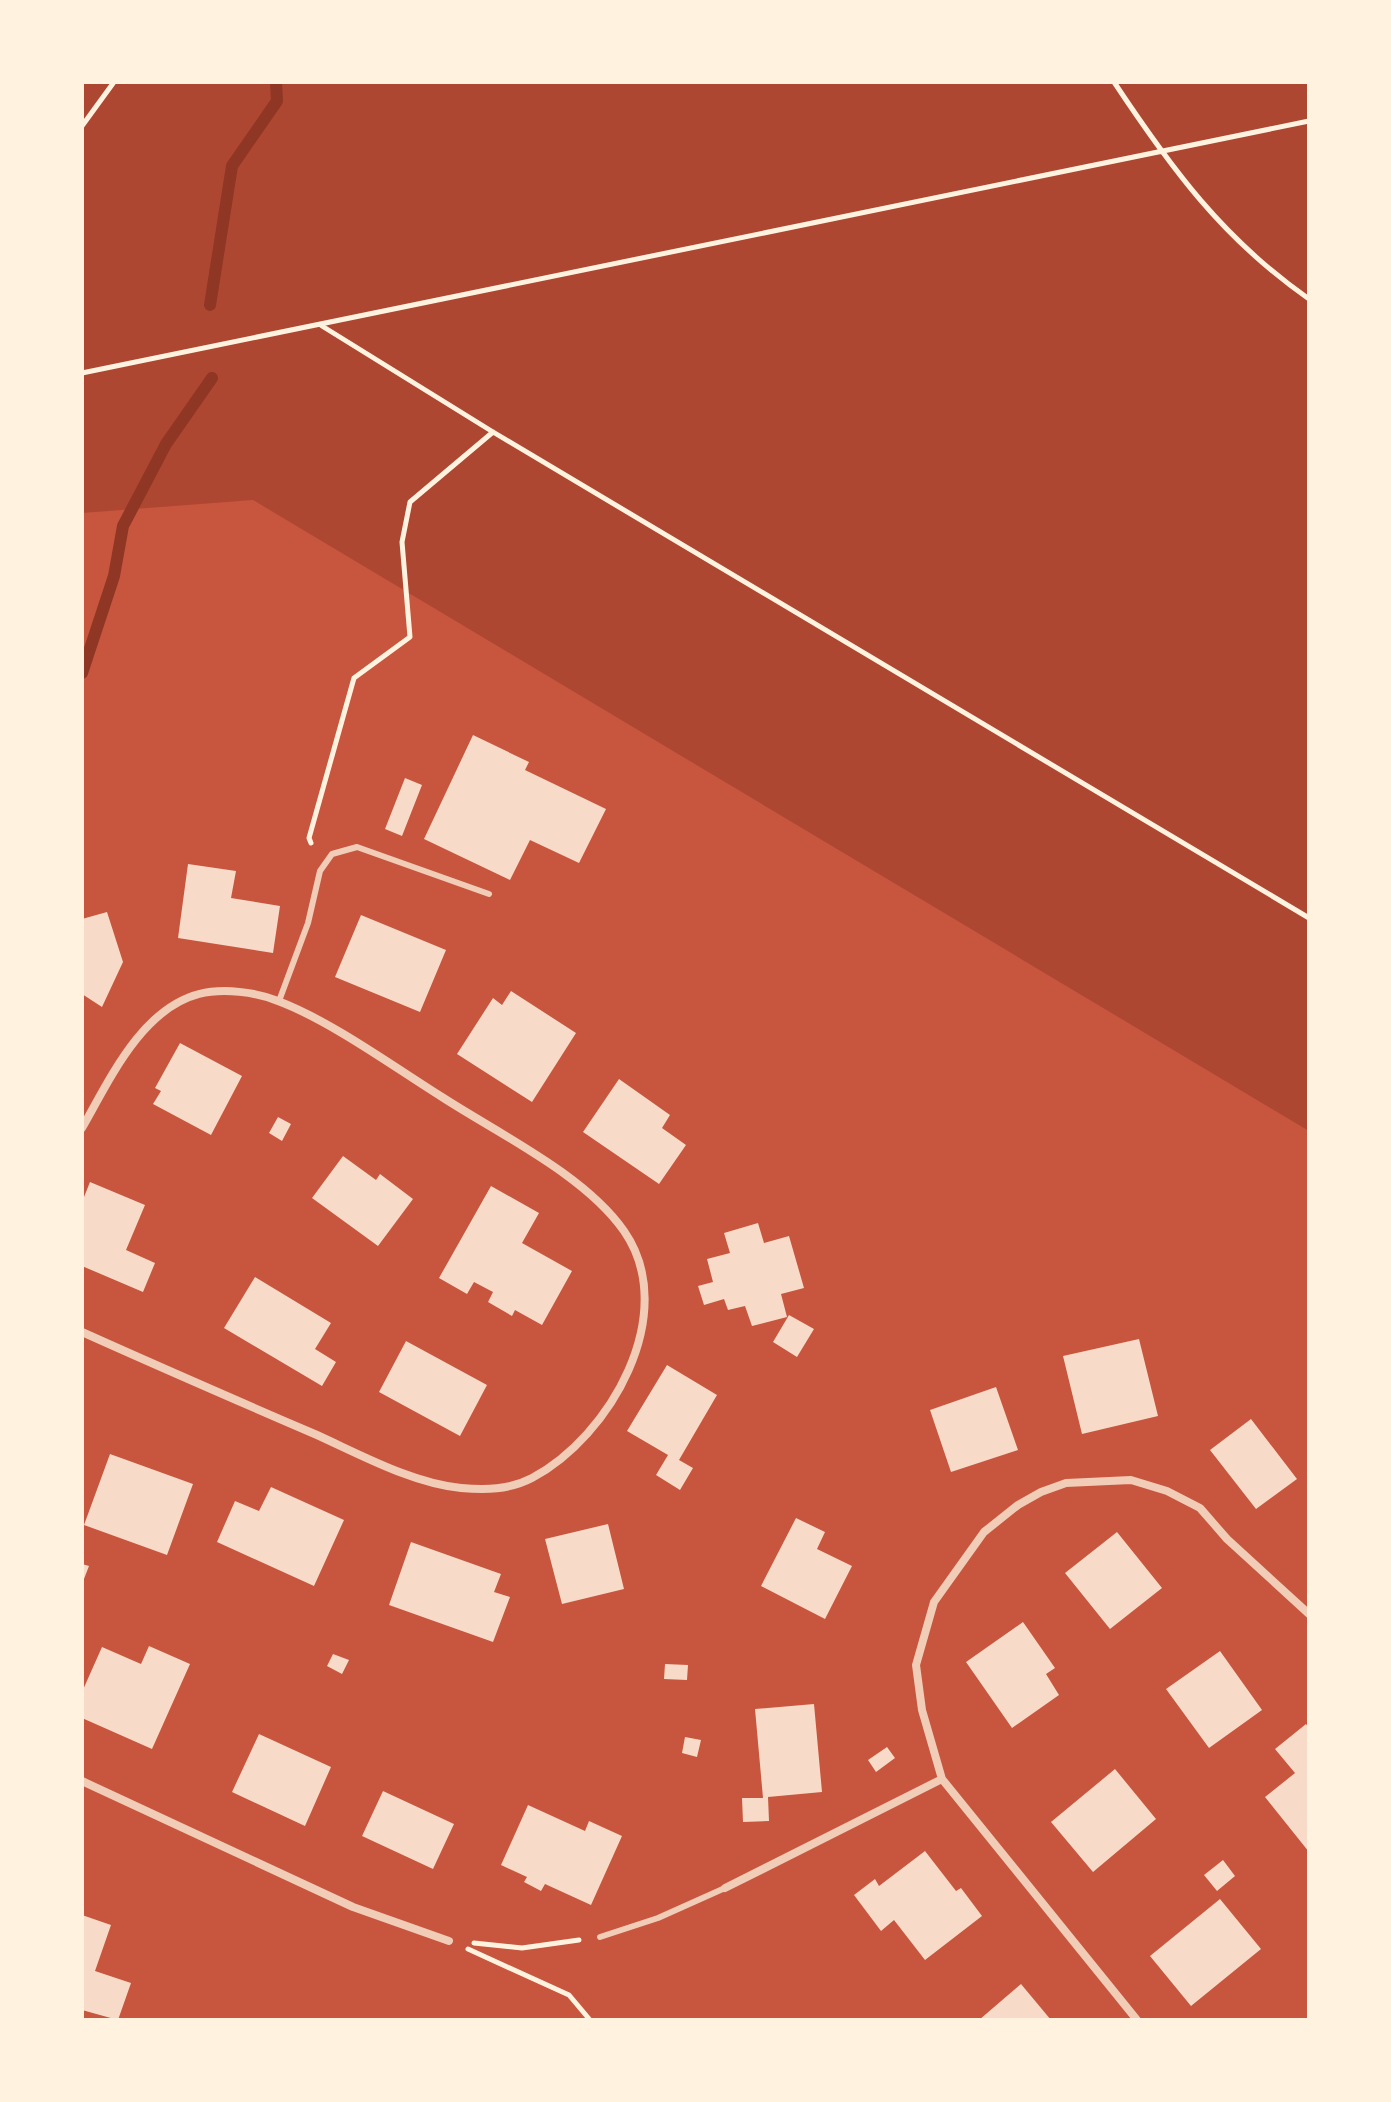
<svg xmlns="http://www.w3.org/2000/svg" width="1391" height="2102" viewBox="0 0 1391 2102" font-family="'Open Sans',sans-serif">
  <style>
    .green { fill: #ae4732 }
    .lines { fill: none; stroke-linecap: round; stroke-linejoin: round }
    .stream { stroke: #8f3625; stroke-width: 12 }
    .building { fill: #f7dbc8 }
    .path { stroke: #fff3e0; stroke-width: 5 }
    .service { stroke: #f1ccb7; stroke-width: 6 }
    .minor { stroke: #f1ccb7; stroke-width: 8 }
  </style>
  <rect width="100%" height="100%" fill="#c8553d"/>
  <path class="green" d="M82,82h1227v1049l-1056,-631 -171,13z"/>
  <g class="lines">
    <path class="stream" d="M210,305l22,-139 45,-65 -1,-19
      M82,673l32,-97 9,-50 43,-82 46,-66"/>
  </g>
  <path class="building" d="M473,735l56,27 -4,8 81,39 -27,54 -49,-23 -20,40 -86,-41z
    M405,778l17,7 -20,51 -17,-7z
    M188,864l48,7 -5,27 49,8 -7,47 -95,-15z
    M107,912l16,50 -21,45 -20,-13v-75z
    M361,915l85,35 -26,62 -85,-35z
    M511,991l65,42 -44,69 -75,-48 36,-56 9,7z
    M180,1043l62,33 -31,59 -58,-31 8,-13 -6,-3z
    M619,1079l51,36 -8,13 24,17 -27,39 -76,-52z
    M278,1117l13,7 -9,17 -13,-8z
    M343,1156l33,24 4,-6 33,25 -35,47 -66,-48z
    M90,1182l55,23 -19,45 29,13 -12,29 -61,-26v-64z
    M491,1186l48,27 -17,30 50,28 -30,54 -27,-15 -3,6 -24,-14 5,-10 -19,-10 -7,12 -28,-16z
    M758,1223l6,20 25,-7 15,52 -23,6 6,23 -35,9 -7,-20 -17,4 -4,-11 -20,6 -6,-19 15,-4 -6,-23 23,-6 -6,-20z
    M255,1277l76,46 -16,26 21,13 -14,24 -98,-58z
    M789,1315l25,14 -17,28 -24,-15z
    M1139,1339l19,77 -76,18 -19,-78z
    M406,1341l81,44 -27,51 -81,-44z
    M667,1365l50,30 -38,65 14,8 -13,22 -24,-15 12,-20 -41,-24z
    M996,1387l22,63 -67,22 -21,-62z
    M1251,1419l46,60 -41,30 -46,-59z
    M110,1454l83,30 -26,71 -83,-30z
    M271,1487l73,33 -30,66 -97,-44 18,-41 24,10z
    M796,1518l29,14 -8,17 35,17 -27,53 -64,-33z
    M608,1524l16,65 -62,15 -17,-65z
    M1117,1532l45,56 -52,41 -45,-56z
    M411,1542l90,32 -7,18 16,5 -17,45 -104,-37z
    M82,1564l7,2 -7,18z
    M1023,1622l32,46 -9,6 13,21 -47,33 -46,-66z
    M149,1646l41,18 -38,85 -70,-31v-26l20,-45 39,17z
    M1220,1651l42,59 -53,38 -43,-59z
    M333,1654l16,6 -7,14 -15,-8z
    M665,1664l23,1 -1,15 -23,-1z
    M814,1704l8,88 -54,5 1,24 -26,1 -1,-24h21l-8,-89z
    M1306,1724l3,4v124l-44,-55 30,-24 -20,-24z
    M259,1734l72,33 -26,59 -73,-34z
    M685,1737l16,3 -4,17 -15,-4z
    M887,1747l8,11 -19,14 -8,-12z
    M1115,1769l41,50 -63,53 -42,-50z
    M383,1791l71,33 -21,45 -71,-33z
    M528,1805l57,26 4,-10 33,15 -31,69 -46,-21 -4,7 -17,-9 3,-5 -26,-12z
    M925,1851l31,40 5,-3 21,28 -57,44 -31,-40 -13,11 -27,-36 21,-16 4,7z
    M1223,1860l12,16 -18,15 -13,-16z
    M1220,1899l41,50 -70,57 -41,-50z
    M82,1915l29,10 -16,46 36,12 -13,37 -36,-10z
    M1021,1984l30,36h-72z"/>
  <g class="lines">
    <path class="path" d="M1114,82c57,86 109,157 195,217
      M82,126l32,-44
      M322,326l171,106 816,486
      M82,373l1227,-252
      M311,843l-2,-5 45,-160 56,-41 -8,-95 8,-40 83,-70
      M474,1943l48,5 57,-8
      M468,1949l101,46 21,25"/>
    <path class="service" d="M279,1001l29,-78 12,-52 12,-17 25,-7 132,47
      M600,1937l58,-19 67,-30"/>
    <path class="minor" d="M82,1128c27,-47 59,-119 117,-134 24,-6 57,-2 79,7 53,20 116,66 164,96 57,37 143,78 182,134 57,82 -14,206 -92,247 -23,12 -47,12 -71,10 -49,-5 -100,-33 -144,-53 -79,-34 -157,-68 -235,-103
      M82,1781l271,126 96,34
      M725,1888l217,-109
      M1137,2020l-195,-241 -20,-69 -6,-45 18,-63 50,-70 34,-27 23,-13 25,-9 65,-3 36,11 33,17 27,31 82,75"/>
  </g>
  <rect width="1391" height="2102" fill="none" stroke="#fff3e0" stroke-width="168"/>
</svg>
